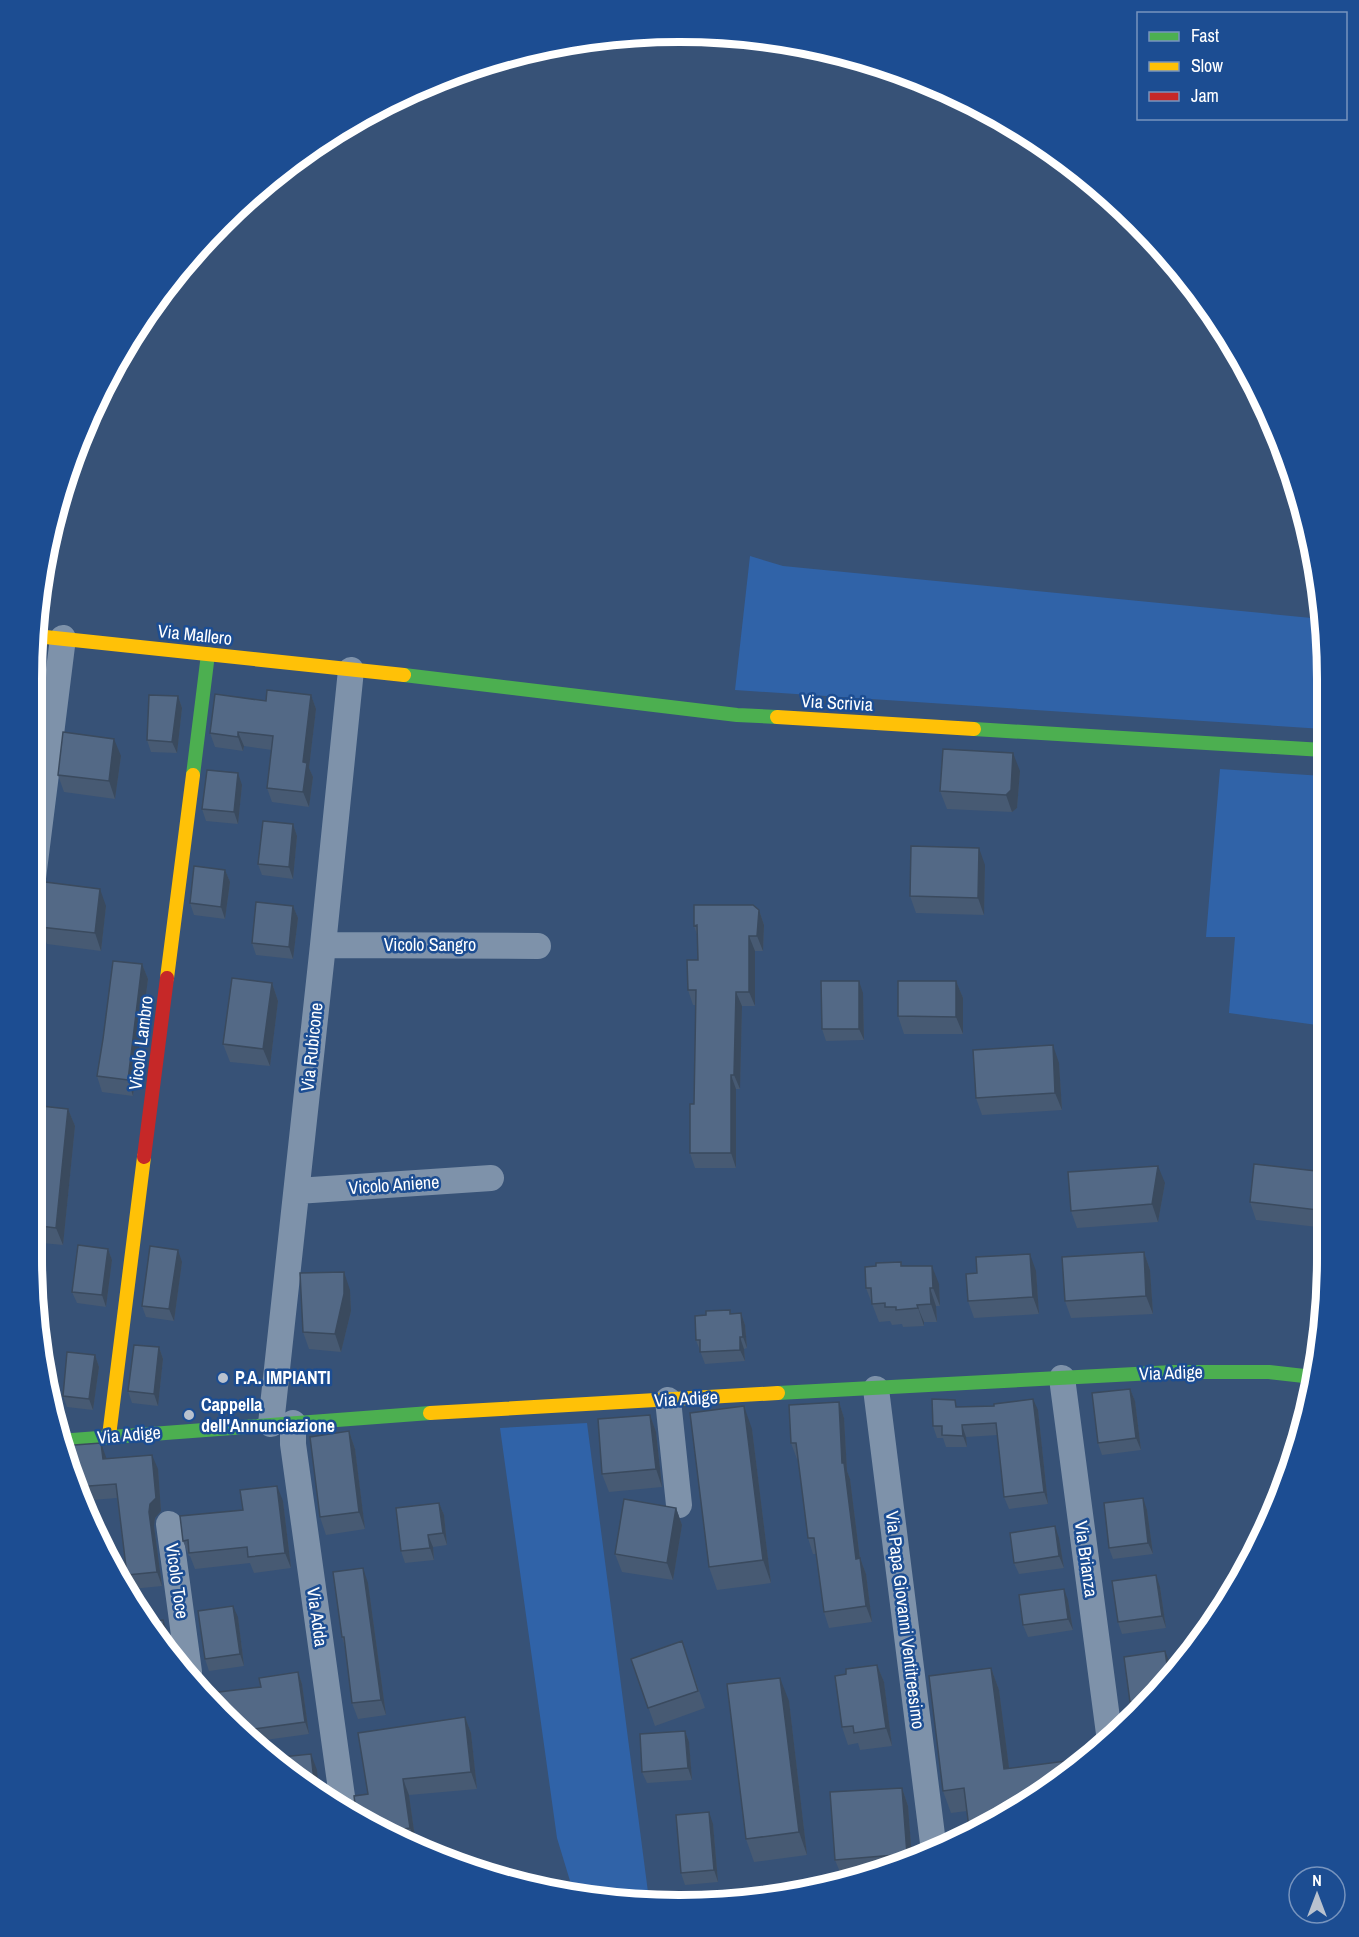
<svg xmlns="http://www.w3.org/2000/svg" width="1359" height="1937" viewBox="0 0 1359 1937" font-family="'Archivo Narrow',sans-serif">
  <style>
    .green { fill: #3063a8 }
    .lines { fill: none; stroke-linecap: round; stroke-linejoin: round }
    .street { stroke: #7e92aa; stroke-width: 26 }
    .fast { stroke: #4caf50; stroke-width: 14 }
    .slow { stroke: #ffc107; stroke-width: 14 }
    .jam { stroke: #c62828; stroke-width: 14 }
    .wall { fill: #475a73 }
    .shaded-wall { fill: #3a4a5e }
    .building { fill: #536986; stroke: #3a4a5e; stroke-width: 1.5 }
    .poi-dot { fill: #b9c2cf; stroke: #1c4d92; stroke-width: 2 }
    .labels { text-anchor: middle; stroke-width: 5; stroke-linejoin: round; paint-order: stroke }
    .street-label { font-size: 18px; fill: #fff; stroke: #1c4d92 }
    .poi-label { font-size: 18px; font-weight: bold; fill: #fff; stroke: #1c4d92; text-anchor: start }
    .rim { fill: none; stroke: #fff; stroke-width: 8 }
  </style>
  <rect width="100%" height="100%" fill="#375277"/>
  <path class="green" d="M750,556l33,10 539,53 1,110 -588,-39z
    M1220,769l103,7 1,250 -95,-13 6,-76h-29z
    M587,1423l62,477h-54l-21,-6 -17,-56 -57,-410z"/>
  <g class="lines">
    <path class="street" d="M32,886l31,-248
      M323,945l215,1
      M297,1191l194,-13
      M1062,1378l48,363
      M876,1389l58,462
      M668,1400l11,105
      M293,1423v21l51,367
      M271,1424l52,-479 28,-275
      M169,1524l20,148"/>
    <path class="fast" d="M404,675l333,40 40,2
      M974,729l349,21
      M193,775l15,-121
      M778,1393l395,-21h96l44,5
      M59,1441l371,-28"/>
    <path class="slow" d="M36,636l368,39
      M777,717l197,12
      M167,978l26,-203
      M430,1413l348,-20
      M109,1436l35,-279"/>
    <path class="jam" d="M144,1157l23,-179"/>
  </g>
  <path class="wall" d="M311,695l5,14 -7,59 4,9 -4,30 -37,-5 -5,-14 5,-38 -28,-4 -1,5 -28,-4 -5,-14 56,-32z
    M178,696l4,12 -5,45 -26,-1 -4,-12z
    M121,756l-6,43 -51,-7 -6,-17z
    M1020,771l-3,37 -5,4 -65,-3 -7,-18z
    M242,785l-4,39 -32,-3 -4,-12z
    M293,824l4,12 -4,43 -31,-4 -4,-11z
    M985,865l-1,50 -68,-2 -6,-17z
    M225,870l5,12 -5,37 -31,-4 -4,-12z
    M106,906l-5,45 -54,-7 -7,-17z
    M293,906l5,12 -5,41 -37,-4 -4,-12z
    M759,910l5,15 -1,26h-8v55h-13l-2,83h-4v79h-41l-5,-15 4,-49 2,-99h-3l-5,-15 10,-30v-23l-4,-11z
    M142,964l6,15 -15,117 -31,-4 -5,-16z
    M956,981l7,17v36h-59l-6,-18z
    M272,983l6,18 -8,65 -40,-4 -7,-18z
    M863,993l1,47 -38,1 -4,-12z
    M1059,1063l3,47 -80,5 -6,-17z
    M32,1105l36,4 7,17 -12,119 -31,-3z
    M1325,1172l1,56 -70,-8 -6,-18z
    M1165,1183l-7,39 -81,6 -6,-17z
    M108,1249l4,11 -6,47 -29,-4 -5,-11z
    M1144,1252l6,18 3,44 -82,4 -6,-17z
    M182,1262l-8,59 -28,-4 -4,-11z
    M901,1262l1,4 37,18 1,22h-4l1,16h-13v4l-21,1 -1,-3 -10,1 -2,-4 -11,1 -13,-34 10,-22z
    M1036,1271l3,43 -65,4 -6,-17 9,-28z
    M350,1290l1,21 -10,41 -32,-3 -6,-17z
    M730,1310l1,4 10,-1 4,12 2,23 -3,1 1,12 -40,3 -9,-24 10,-25z
    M159,1347l4,12 -5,47 -26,-3 -4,-12z
    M95,1355l4,12 -6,43 -26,-3 -4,-11z
    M1130,1389l5,12 6,49 -39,5 -4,-12z
    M839,1402l5,16 3,53 3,8 10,79 6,16 6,48 -43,6 -5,-16 -8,-58h-3l-5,-16 -10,-79h-1l-6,-16z
    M958,1407l80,3 10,94 -39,5 -5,-12 -6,-62 -32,2 1,10h-21l-3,-9h-6l-4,-12z
    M650,1415l6,17 6,55 -53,5 -7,-18z
    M752,1429l19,154 -54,7 -8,-23z
    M349,1431l6,18 10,80 -39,6 -6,-18z
    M61,1446l45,11v1l52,11 3,42 -6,7 -1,8 8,60 -30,3 -5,-14 -10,-77 -38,3z
    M283,1501l8,67 -37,5 -4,-10 -55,6 -5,-13h-1l-6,-15 60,-31z
    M439,1503l5,12 3,30 -14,2 1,13 -29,3 -4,-12z
    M676,1508l6,17 -9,55 -51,-8 -7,-18z
    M1147,1510l6,44 -40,5 -4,-11z
    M1059,1538l5,30 -45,6 -5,-11z
    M368,1583l18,132 -28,4 -6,-16 -7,-56 -3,-10z
    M1160,1587l6,41 -44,6 -4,-12z
    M1068,1600l5,30 -45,7 -5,-12z
    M238,1617l6,49 -35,5 -4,-12z
    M682,1641l23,67 -50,18 -24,-67z
    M1170,1663l1,13 -36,38 -5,-12z
    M877,1665l7,17 8,64 -32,4 -2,-7 -10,2 -6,-18 4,-53z
    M991,1668l8,22 10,79 57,-8 2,6 7,-1 -105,70 -3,-25 -16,2 -8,-22z
    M298,1672l4,12 7,50 -59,8 -38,-44 49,-11z
    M789,1701l18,154 -53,7 -8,-23z
    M465,1717l6,16 6,56 -68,6 7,50h-6l-53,-26 11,-25z
    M685,1731l4,11 3,38 -45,3 -5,-11z
    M902,1788l6,18 4,53 -42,16 -28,2 -7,-17z
    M713,1824l5,58 -33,3 -4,-12z"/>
  <path class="shaded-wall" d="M311,695l5,14 -7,59 4,9 -4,30 -6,-15v-30z
    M178,696l4,12 -5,45 -5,-11z
    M238,732l6,14 -1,5 -5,-14z
    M114,739l7,17 -6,43 -6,-18z
    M1013,753l7,18 -3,37 -5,4 -6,-17z
    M238,773l4,12 -4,39 -4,-12z
    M293,824l4,12 -4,43 -4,-12z
    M979,848l6,17 -1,50 -6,-17z
    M225,870l5,12 -5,37 -4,-12z
    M100,889l6,17 -5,45 -6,-18z
    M293,906l5,12 -5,41 -4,-12z
    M759,910l5,15 -1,26 -6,-15z
    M749,936l6,15v55l-6,-14z
    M142,964l6,15 -15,117 -5,-16z
    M859,981l4,12 1,47 -5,-11z
    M956,981l7,17v36l-7,-17z
    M272,983l6,18 -8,65 -7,-17z
    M736,992l6,14 -2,83 -6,-14z
    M1053,1045l6,18 3,47 -7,-17z
    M731,1075l5,14v79l-5,-15z
    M68,1109l7,17 -12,119 -7,-17z
    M1158,1166l7,17 -7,39 -6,-18z
    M108,1249l4,11 -6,47 -4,-12z
    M178,1250l4,12 -8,59 -5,-12z
    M1144,1252l6,18 3,44 -7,-18z
    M1030,1254l6,17 3,43 -6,-17z
    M932,1266l7,18 1,22 -7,-18z
    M344,1272l6,18 1,21 -10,41 -6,-18z
    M930,1288l6,18 1,16 -6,-18z
    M917,1305l7,17v4z
    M741,1313l4,12 2,23 -4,-11z
    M740,1337l4,12 1,12 -5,-11z
    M159,1347l4,12 -5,47 -4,-12z
    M95,1355l4,12 -6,43 -4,-11z
    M1130,1389l5,12 6,49 -5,-12z
    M1033,1399l5,11 10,94 -4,-12z
    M839,1402l5,16 3,53 3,8 12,96 -6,-16 -14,-96z
    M744,1406l8,23 19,154 -8,-23z
    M650,1415l6,17 6,55 -6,-18z
    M962,1425l4,12 1,10 -4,-11z
    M349,1431l6,18 10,80 -6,-17z
    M101,1443l5,14 2,16 -5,-14z
    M152,1455l6,14 3,42 -6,7 -1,8 8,60 -5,-14 -8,-60z
    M277,1486l6,15 8,67 -6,-15z
    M1143,1498l4,12 6,44 -5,-11z
    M439,1503l5,12 3,30 -4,-12z
    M676,1508l6,17 -9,55 -6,-17z
    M1055,1526l4,12 5,30 -5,-12z
    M428,1535l5,12 1,13 -4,-12z
    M860,1558l6,16 6,48 -6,-16z
    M363,1568l5,15 18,132 -5,-15z
    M1156,1575l4,12 6,41 -4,-12z
    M1064,1589l4,11 5,30 -5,-11z
    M233,1606l5,11 6,49 -4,-12z
    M163,1620l6,15 3,18 -4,-4z
    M1165,1651l5,12 1,13 -2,2z
    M877,1665l7,17 8,64 -6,-18z
    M991,1668l8,22 13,101 -8,-22z
    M298,1672l4,12 7,50 -4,-12z
    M780,1678l9,23 18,154 -8,-23z
    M465,1717l6,16 6,56 -6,-17z
    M685,1731l4,11 3,38 -4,-12z
    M311,1754l6,16 2,23 -4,-4z
    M403,1779l6,16 7,50 -6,-17z
    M902,1788l6,18 4,53 -3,1 -2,-6z
    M709,1812l4,12 5,58 -4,-12z"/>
  <path class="building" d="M267,690l44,5 -8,67 4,1 -4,29 -36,-4 6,-52 -35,-4v5l-28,-4 5,-39 51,7z
    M149,695l29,1 -6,46 -25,-2z
    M63,732l51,7 -5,42 -51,-6z
    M943,749l70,4 -2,37 -5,5 -66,-4z
    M207,770l31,3 -4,39 -32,-3z
    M263,821l30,3 -4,43 -31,-3z
    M911,846l68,2 -1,50 -68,-2z
    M194,866l31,4 -4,37 -31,-4z
    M45,882l55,7 -5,44 -55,-6z
    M256,902l37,4 -4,41 -37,-4z
    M694,905h59l6,5 -2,26h-8v56h-13l-2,83h-3v78h-41v-49h4l2,-114h-8l-1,-30h11l-1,-35 -3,1z
    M113,961l29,3 -14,116 -31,-4 6,-37z
    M232,978l40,5 -9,66 -40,-5z
    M821,981h38v48h-37z
    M898,981h58v36l-58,-1z
    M1053,1045l2,48 -79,5 -3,-48z
    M32,1105l36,4 -12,119 -24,-3z
    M1254,1164l71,8 1,39 -76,-9z
    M1158,1166l-6,38 -81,7 -3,-39z
    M78,1245l30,4 -6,46 -30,-3z
    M150,1246l28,4 -9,59 -27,-3z
    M1144,1252l2,44 -81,5 -3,-44z
    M1030,1254l3,43 -65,4 -2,-27 11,-1 -1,-16z
    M901,1262v4h31l1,22h-3l1,16 -14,1 1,3 -22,2v-3h-11v-4l-13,1 -1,-16h-5l-1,-21 11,-1v-3z
    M344,1272v22l-9,40 -32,-2 -3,-59z
    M730,1310v4l11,-1 2,24h-3v13l-40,2v-12h-4l-1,-24 11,-1v-4z
    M134,1345l25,2 -5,47 -26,-3z
    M67,1352l28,3 -6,44 -26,-3z
    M1130,1389l6,49 -38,5 -6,-50z
    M932,1399l23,1 1,7 38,-1v-2l39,-5 11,93 -40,5 -8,-74 -34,2 1,11 -21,-1v-9h-9z
    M839,1402l3,61h2l12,96 4,-1 6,48 -42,6 -10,-74h-6l-12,-95h-5l-2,-38z
    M744,1406l19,154 -54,7 -19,-154z
    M650,1415l6,54 -54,5 -4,-55z
    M349,1431l10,81 -39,5 -10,-80z
    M101,1443l2,16 49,-4 4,43 -6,6 -1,8 8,60 -30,3 -11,-91 -41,3 -14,-41z
    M277,1486l8,67 -37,4 -1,-10 -58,6 -1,-13 -5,1 -3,-25 63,-6 -3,-20z
    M1143,1498l5,45 -39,5 -5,-45z
    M624,1499l52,9 -9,55 -52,-9z
    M439,1503l4,30 -15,2 2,13 -29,3 -5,-43z
    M1055,1526l4,30 -45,7 -4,-30z
    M363,1568l18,132 -29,3 -8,-66h-2l-9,-65z
    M1156,1575l6,41 -44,6 -6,-41z
    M1064,1589l4,30 -45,6 -4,-30z
    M233,1606l7,48 -35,5 -7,-48z
    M163,1620l5,29 -23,-27z
    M682,1641l16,50 -50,17 -17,-49z
    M1165,1651l4,27 -20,22 -19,2 -6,-45z
    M877,1665l9,63 -32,5 -1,-7 -11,1 -7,-51 11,-2v-5z
    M991,1668l13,101 62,-8 1,6 8,-1 -59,39 -14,2 1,7 -33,22 -6,-48 -21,3 -14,-115z
    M298,1672l7,50 -65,9 -28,-33 -1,-5 50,-6 -2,-9z
    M780,1678l19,154 -53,7 -19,-155z
    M465,1717l6,55 -68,7 7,49 -28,4 -25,-13 -3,-23 14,-2 -10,-61z
    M685,1731l3,37 -46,4 -2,-38z
    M311,1754l4,35 -44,-31z
    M902,1788l5,66 -72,6 -5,-68z
    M709,1812l5,58 -33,3 -5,-58z"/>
  <g class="poi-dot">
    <circle cx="223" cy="1378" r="6"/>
    <circle cx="189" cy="1415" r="6"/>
  </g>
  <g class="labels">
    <g class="street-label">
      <text transform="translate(195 635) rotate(6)" y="6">Via Mallero</text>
      <text transform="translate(837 703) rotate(3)" y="6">Via Scrivia</text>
      <text x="430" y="951">Vicolo Sangro</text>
      <text transform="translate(141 1043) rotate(-83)" y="6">Vicolo Lambro</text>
      <text transform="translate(312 1047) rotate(-84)" y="6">Via Rubicone</text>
      <text transform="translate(394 1185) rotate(-4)" y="6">Vicolo Aniene</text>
      <text transform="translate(1171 1373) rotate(-2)" y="6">Via Adige</text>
      <text transform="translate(686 1399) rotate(-3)" y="6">Via Adige</text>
      <text transform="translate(129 1435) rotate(-5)" y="6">Via Adige</text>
      <text transform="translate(1086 1559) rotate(82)" y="6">Via Brianza</text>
      <text transform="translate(177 1581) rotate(82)" y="6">Vicolo Toce</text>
      <text transform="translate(317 1617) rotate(82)" y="6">Via Adda</text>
      <text transform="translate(905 1620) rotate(83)" y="6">Via Papa Giovanni Ventitreesimo</text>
    </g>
    <g class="poi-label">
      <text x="235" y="1384">P.A. IMPIANTI</text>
      <text x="201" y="1411">Cappella<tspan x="201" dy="21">dell'Annunciazione</tspan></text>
    </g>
  </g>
  <path d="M0 0H1359V1937H0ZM679 42H680A637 637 0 0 1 1317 679V1258A637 637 0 0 1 680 1895H679A637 637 0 0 1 42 1258V679A637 637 0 0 1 679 42Z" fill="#1c4d92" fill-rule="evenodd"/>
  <path class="rim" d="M679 42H680A637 637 0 0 1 1317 679V1258A637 637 0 0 1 680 1895H679A637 637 0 0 1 42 1258V679A637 637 0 0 1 679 42Z"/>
  <rect x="1137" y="12" width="210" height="108" fill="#1c4d92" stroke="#7794be" stroke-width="1.5"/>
  <rect x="1149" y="32" width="30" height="9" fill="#4caf50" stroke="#7794be" stroke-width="1.5"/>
  <text x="1191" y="42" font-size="18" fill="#ffffff">Fast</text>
  <rect x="1149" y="62" width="30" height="9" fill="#ffc107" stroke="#7794be" stroke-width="1.5"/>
  <text x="1191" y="72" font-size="18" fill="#ffffff">Slow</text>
  <rect x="1149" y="92" width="30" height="9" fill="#c62828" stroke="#7794be" stroke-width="1.5"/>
  <text x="1191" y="102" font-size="18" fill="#ffffff">Jam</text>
  <g transform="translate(1317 1895)"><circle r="28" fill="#1c4d92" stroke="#7794be" stroke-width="1.5"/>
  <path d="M0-4.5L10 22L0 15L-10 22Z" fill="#b9c2cf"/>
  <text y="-9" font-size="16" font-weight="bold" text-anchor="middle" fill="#ffffff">N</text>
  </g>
</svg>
